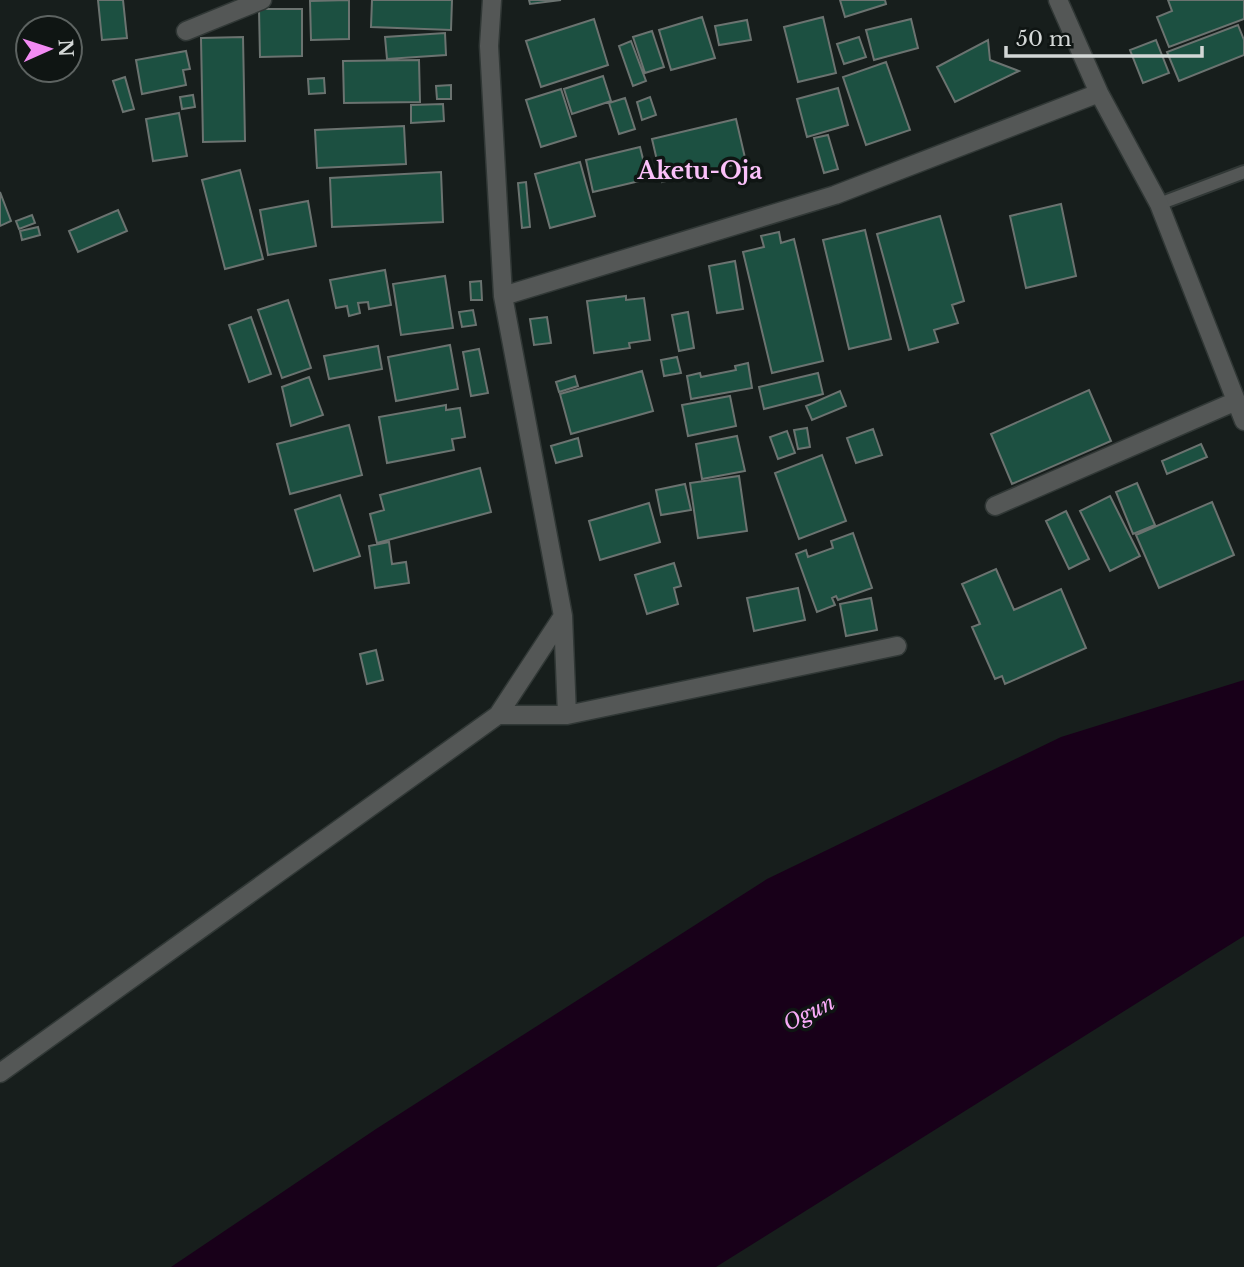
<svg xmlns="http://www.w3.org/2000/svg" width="1244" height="1267" viewBox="0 0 1244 1267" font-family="'Libre Baskerville',serif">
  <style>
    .water { fill: #180019 }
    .building { fill: #1c5041; stroke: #6b7370; stroke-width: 2 }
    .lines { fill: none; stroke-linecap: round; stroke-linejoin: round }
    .service-casing { stroke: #313836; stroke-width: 16 }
    .minor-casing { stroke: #313836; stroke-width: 21 }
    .service { stroke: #545756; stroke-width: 12 }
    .minor { stroke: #545756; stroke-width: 18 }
    .labels { text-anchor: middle; stroke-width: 7; stroke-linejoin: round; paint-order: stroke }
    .water-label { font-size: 21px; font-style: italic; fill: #f7aaf6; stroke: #0f1513 }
    .quarter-label { font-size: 23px; font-weight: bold; fill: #fbc1fa; stroke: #0f1513 }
  </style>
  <rect width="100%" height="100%" fill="#171e1c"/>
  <path class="water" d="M1244,680v256l-528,331h-545l205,-138 391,-250 294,-142z"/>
  <path class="building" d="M98,0h25l4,38 -25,2z
    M349,0v39l-38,1 -1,-39z
    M372,0h80l-1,30 -80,-3z
    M529,0h32l-31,4z
    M840,0h45l1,4 -41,13z
    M1168,0h76v19l-75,28 -12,-30 15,-6z
    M259,9h43v47l-42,1z
    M702,17l13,41 -44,12 -12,-40z
    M823,17l13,56 -38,9 -14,-55z
    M594,19l14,46 -67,22 -15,-46z
    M911,19l7,29 -44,12 -8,-30z
    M747,20l4,20 -32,5 -4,-19z
    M1238,25l6,15v15l-65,26 -12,-29z
    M652,31l12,36 -19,6 -12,-36z
    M445,33l1,22 -59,4 -2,-22z
    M243,37l2,104 -42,1 -2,-104z
    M859,37l7,20 -22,7 -7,-20z
    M988,40l2,20 29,11 -64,31 -18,-35z
    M1156,40l13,33 -26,10 -13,-33z
    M631,41l15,40 -13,5 -14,-40z
    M186,51l4,18 -7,1 3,15 -44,9 -6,-34z
    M419,60l1,42 -76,1 -1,-42z
    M886,62l24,68 -44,15 -23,-68z
    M603,76l8,25 -39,13 -8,-25z
    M125,77l9,32 -11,3 -10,-31z
    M324,78l1,15 -16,1 -1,-15z
    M451,85v14h-14l-1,-13z
    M838,88l10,37 -41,12 -10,-38z
    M561,89l15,47 -35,11 -15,-47z
    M193,95l2,12 -13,2 -2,-12z
    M650,97l6,18 -14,5 -5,-18z
    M625,98l10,31 -16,5 -10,-31z
    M443,104l1,17 -33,2v-18z
    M179,113l8,43 -34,5 -7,-42z
    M736,119l10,43 -84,20 -10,-43z
    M404,126l2,38 -89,4 -2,-38z
    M828,135l10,34 -14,4 -10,-35z
    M640,147l8,32 -55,13 -7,-32z
    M580,162l15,54 -45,12 -15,-54z
    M240,170l23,89 -38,10 -23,-89z
    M441,172l2,50 -111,5 -2,-49z
    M526,182l4,45 -8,1 -4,-45z
    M0,192l11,29 -11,5z
    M308,201l8,45 -48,9 -8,-45z
    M1061,204l15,72 -50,12 -16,-72z
    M118,210l9,21 -49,21 -9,-21z
    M32,215l3,8 -16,6 -3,-8z
    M940,216l24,85 -12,4 6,18 -24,7 4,12 -29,8 -32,-116z
    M38,227l2,8 -18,5 -2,-9z
    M865,230l26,109 -42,10 -26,-109z
    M779,232l2,11 13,-4 29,122 -51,12 -29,-121 21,-5 -3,-11z
    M735,261l8,48 -26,4 -8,-47z
    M385,270l6,35 -22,4 -1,-7 -10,1 2,10 -11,3 -2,-10 -11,2 -6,-28z
    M445,276l8,52 -52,7 -8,-51z
    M481,281l1,19h-11l-1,-18z
    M626,296v4l18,-2 6,42 -21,3 1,5 -36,5 -7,-52z
    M288,300l23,68 -29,10 -24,-68z
    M473,310l3,15 -14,2 -3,-15z
    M688,312l6,36 -15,3 -7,-36z
    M251,317l20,57 -22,8 -20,-57z
    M547,317l4,26 -17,2 -4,-26z
    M450,345l8,44 -62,12 -8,-44z
    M378,346l4,23 -53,10 -5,-23z
    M479,349l9,44 -17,3 -8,-44z
    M677,357l4,16 -17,3 -3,-16z
    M748,363l4,25 -61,11 -4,-23 13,-3 1,4 35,-7 -1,-4z
    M642,371l11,40 -82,23 -11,-40z
    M818,373l5,21 -59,15 -5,-22z
    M575,376l3,10 -19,6 -3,-10z
    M309,377l14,38 -32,11 -9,-39z
    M1089,390l22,51 -99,43 -21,-50z
    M840,391l6,15 -34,14 -6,-14z
    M730,396l6,30 -48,10 -6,-31z
    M446,405v5l14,-2 5,29 -13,2 2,11 -67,13 -8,-46z
    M349,425l13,50 -72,19 -13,-50z
    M807,428l3,19 -12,2 -4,-19z
    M873,429l9,26 -26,8 -9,-25z
    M787,431l8,22 -17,6 -8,-22z
    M737,436l8,35 -43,8 -6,-35z
    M578,438l4,18 -26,7 -5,-17z
    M1201,444l6,13 -40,17 -5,-13z
    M822,455l24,66 -47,18 -24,-66z
    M480,468l11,44 -114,31 -7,-29 14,-4 -4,-15z
    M739,476l8,55 -49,7 -8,-55z
    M1137,483l18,42 -22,9 -17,-42z
    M685,484l6,26 -30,5 -5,-25z
    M340,495l20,61 -46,15 -19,-61z
    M1110,496l30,60 -30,15 -30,-60z
    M1212,502l22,53 -75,33 -23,-53z
    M649,503l11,39 -60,18 -11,-39z
    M1066,511l23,48 -20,10 -23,-48z
    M853,533l19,55 -34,12 -2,-4 -4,2 3,7 -18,7 -21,-58 10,-4 2,7 25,-9 -2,-7z
    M389,542l3,22 14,-2 3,21 -34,5 -6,-42z
    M674,563l7,23 -7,2 4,16 -31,10 -12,-39z
    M996,569l18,41 47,-21 25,59 -81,36 -3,-8 -7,3 -23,-52 8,-3 -18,-40z
    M798,588l7,32 -51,11 -7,-33z
    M871,598l6,32 -31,6 -6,-32z
    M376,650l7,30 -16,4 -7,-30z"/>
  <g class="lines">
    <g class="service-casing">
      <path id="service" d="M1159,204l85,-32"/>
    </g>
    <g class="minor-casing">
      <path id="minor" d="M492,0l-3,46 14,250 60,320 4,99
        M1058,0l41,93 60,111 85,217
        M186,31l76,-31
        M503,296l332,-101 264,-102
        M995,506l239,-104
        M498,715h69l330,-69
        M0,1073l498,-358 65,-99"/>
    </g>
    <use href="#service" class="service"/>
    <use href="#minor" class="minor"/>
  </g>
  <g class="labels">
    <g class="water-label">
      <text transform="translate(809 1013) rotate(-26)" y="7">Ogun</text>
    </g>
    <g class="quarter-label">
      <text x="700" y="179">Aketu-Oja</text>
    </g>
  </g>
  <g transform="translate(49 49) rotate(87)"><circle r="33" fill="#0f1513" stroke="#5d6361" stroke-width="2"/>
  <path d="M0-5L12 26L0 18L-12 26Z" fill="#f28af3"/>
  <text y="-10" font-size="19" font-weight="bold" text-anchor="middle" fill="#d3d7d6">N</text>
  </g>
  <path d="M1006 46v10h196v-10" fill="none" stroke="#d3d7d6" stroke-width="3.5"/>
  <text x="1016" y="46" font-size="21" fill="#d3d7d6" stroke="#0f1513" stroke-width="5" paint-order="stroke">50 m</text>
</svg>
